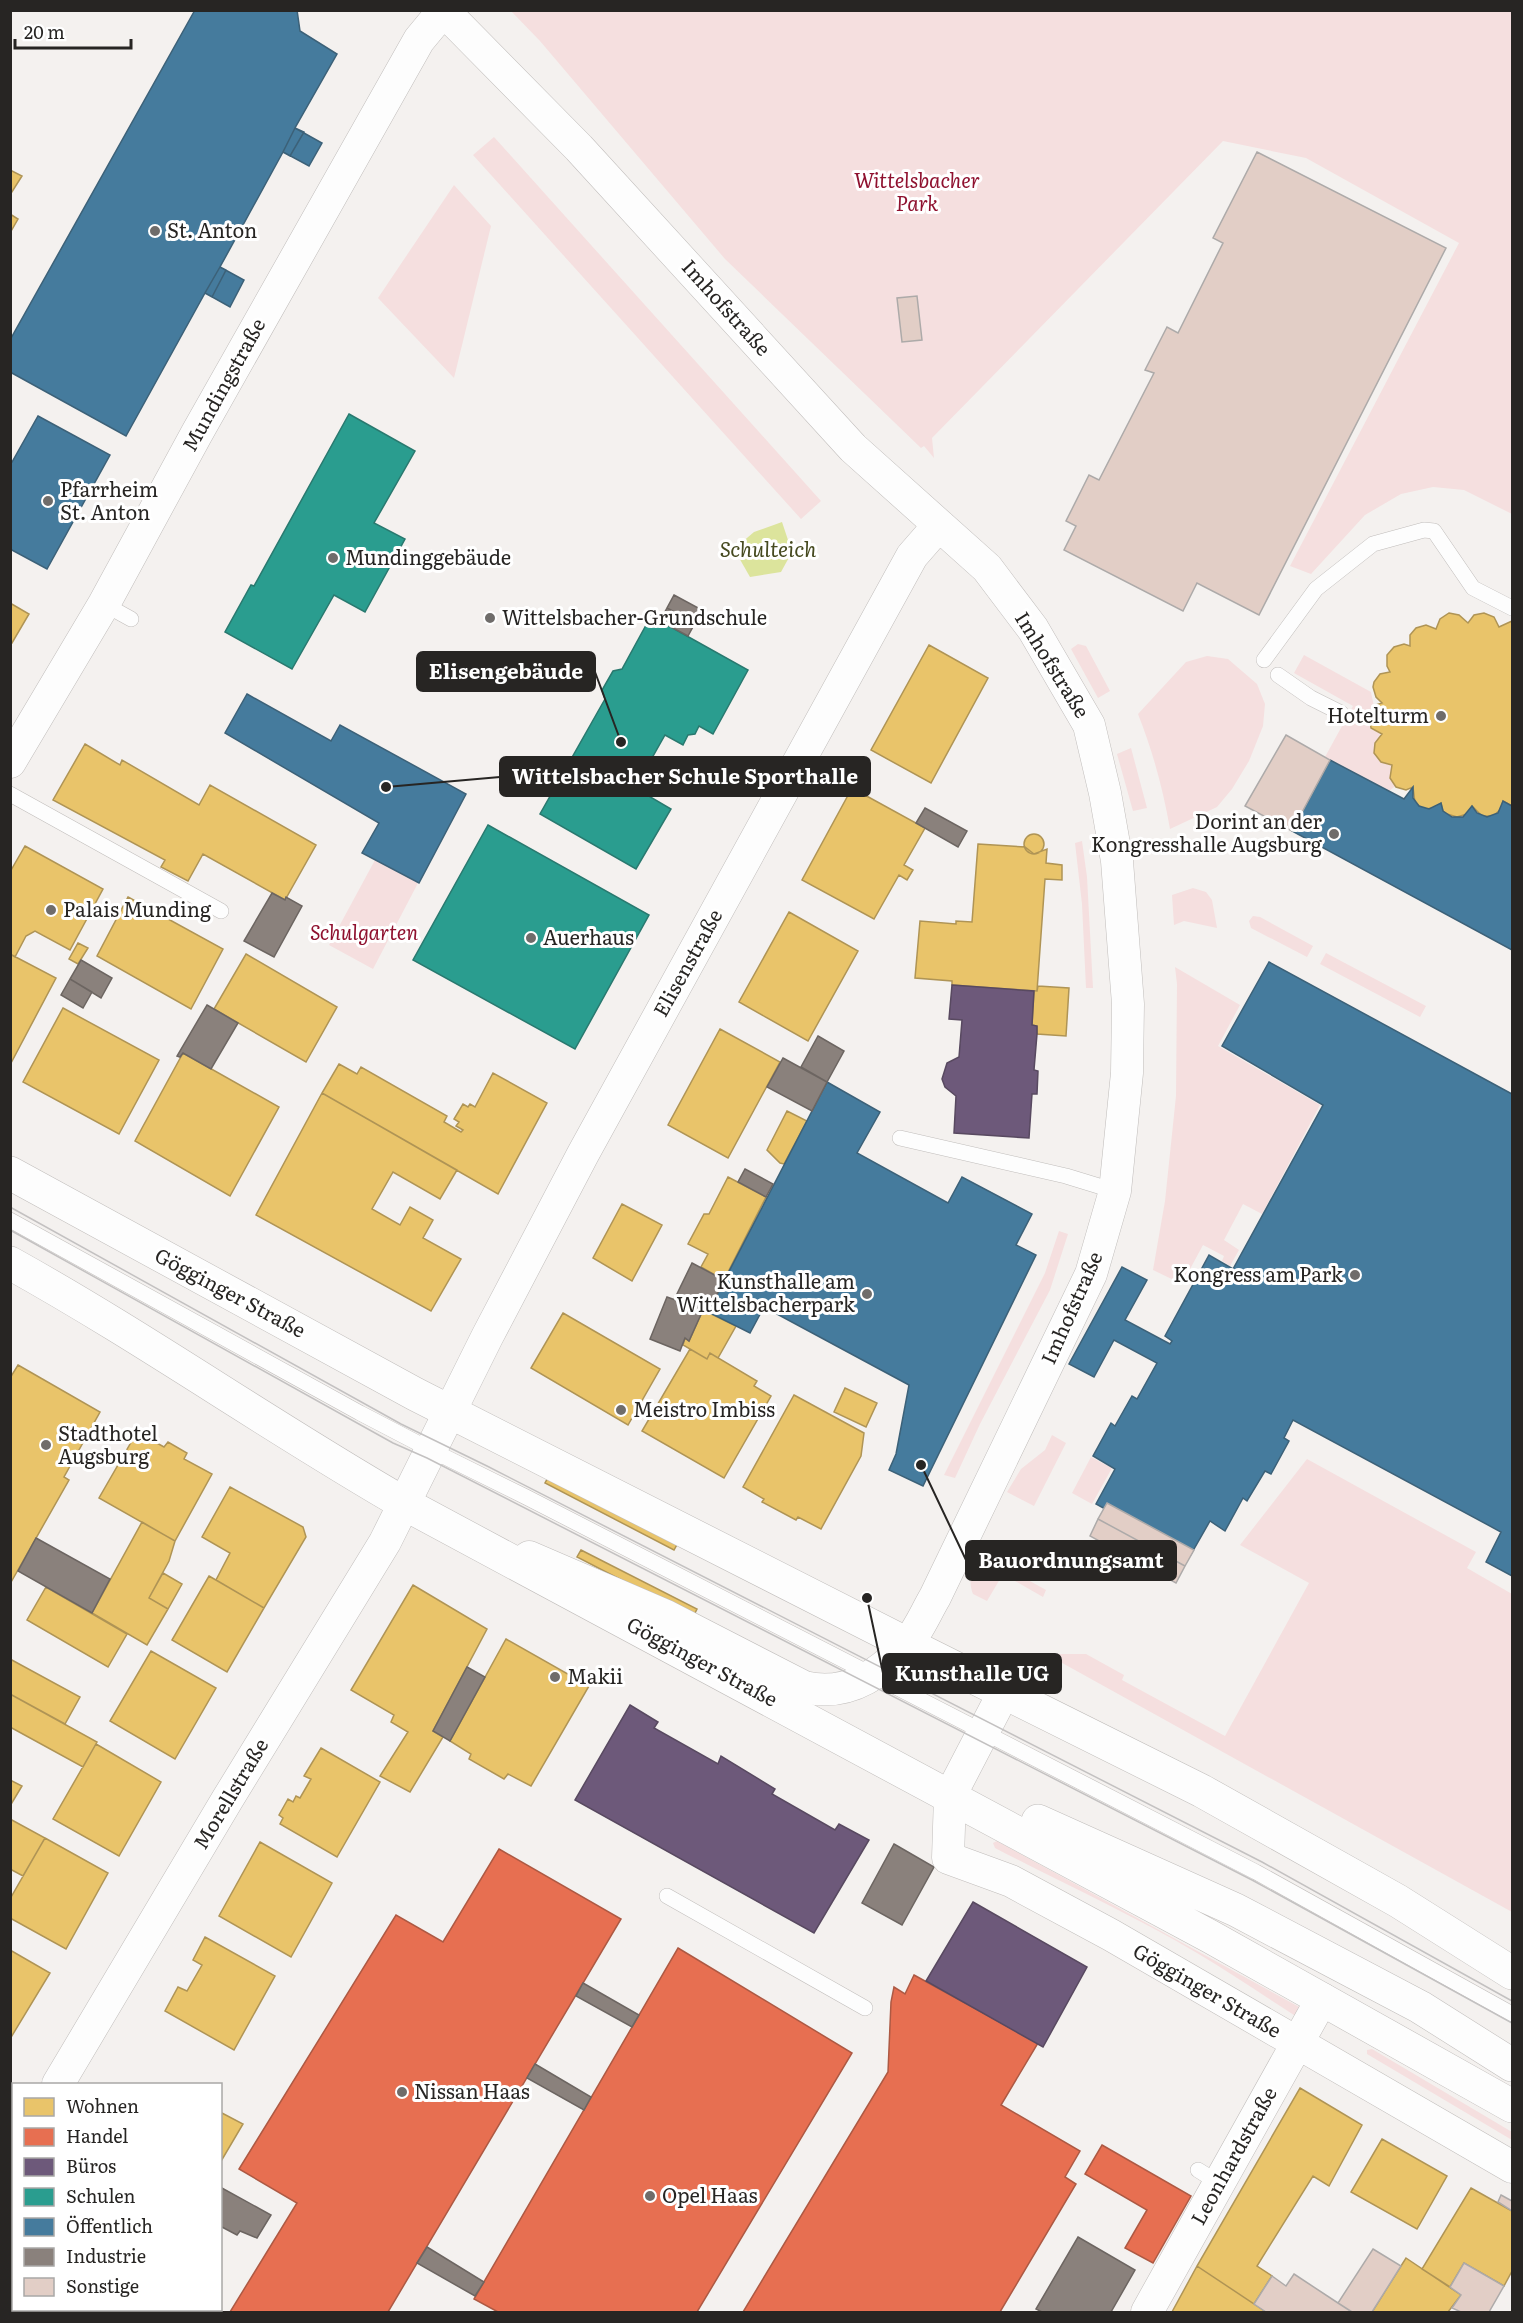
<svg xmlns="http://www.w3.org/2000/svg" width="1523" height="2323" viewBox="0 0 1523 2323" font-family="Literata,serif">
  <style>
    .green { fill: #f5dfdf }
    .water { fill: #dce49c }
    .homes { fill: #e9c46a; stroke: #af9455; stroke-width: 1.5 }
    .shops { fill: #e76f51; stroke: #ad5943; stroke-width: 1.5 }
    .offices { fill: #6d597a; stroke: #584960; stroke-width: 1.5 }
    .schools { fill: #2a9d8f; stroke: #29796f; stroke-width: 1.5 }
    .public { fill: #457b9d; stroke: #3c6178; stroke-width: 1.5 }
    .industry { fill: #8a817c; stroke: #6c6561; stroke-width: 1.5 }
    .building { fill: #e2cec6; stroke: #adaaa9; stroke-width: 1.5 }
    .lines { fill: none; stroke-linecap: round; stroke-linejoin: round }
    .lane-casing { stroke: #c0bdbb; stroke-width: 16 }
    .street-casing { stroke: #c0bdbb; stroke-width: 33 }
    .secondary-casing { stroke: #c0bdbb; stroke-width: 34 }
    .lane { stroke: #fdfdfd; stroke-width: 15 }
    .street { stroke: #fdfdfd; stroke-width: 32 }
    .secondary { stroke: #fdfdfd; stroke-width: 33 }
    .tram { stroke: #c3c1c1; stroke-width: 1.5 }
    .poi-dot { fill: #6f6c6a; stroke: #fff; stroke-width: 2 }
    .labels { text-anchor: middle; stroke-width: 6; stroke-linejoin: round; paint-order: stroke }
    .park-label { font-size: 20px; font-style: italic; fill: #8f112f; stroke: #fff }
    .poi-label { font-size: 20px; fill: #272523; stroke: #fff; text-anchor: start }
    .street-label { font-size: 20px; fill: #272523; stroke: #fff }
    .water-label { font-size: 21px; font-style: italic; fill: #464a20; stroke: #fff }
    .leader { fill: none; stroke: #272523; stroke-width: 2 }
    .callout-dot { fill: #272523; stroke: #fff; stroke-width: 2 }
    .callout { fill: #272523; stroke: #272523; stroke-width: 2 }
    .callout-label { font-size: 21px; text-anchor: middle; font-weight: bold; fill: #fff }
  </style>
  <rect width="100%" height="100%" fill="#f4f1ef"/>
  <path class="green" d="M511,11h1001v503l-48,-24 -31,-3 -32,7 -36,21 -54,59 -21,-8 169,-323 -153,-85 -83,-17 -291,297 2,20 -10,-12 -3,2 -196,-189 -185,-218z
    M494,137l327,364 -20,18 -328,-364z
    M454,185l37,41 -37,152 -76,-80z
    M1078,644l8,2 24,45 -12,7 -27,-49z
    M1304,655l67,37 12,59 19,30 -13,10 -64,-34 28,-51 -59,-33z
    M1207,656l21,3 29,25 8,20 -2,22 -14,35 -17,28 -15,18 -47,22c-7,-40 -17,-77 -32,-115l48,-52z
    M1131,748l16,60 -14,3 -16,-57z
    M1082,841l5,36 6,111h-7l-4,-84 -7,-61z
    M375,860l43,23 -45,86 -44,-24z
    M1193,888l13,4 6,8 5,28 -33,-7 -10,4 -2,-30z
    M1253,916l7,1 53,29 -6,11 -56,-29 -2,-7z
    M1326,953l100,53 -6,11 -100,-53z
    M1175,967l65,38 -22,41 102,59 -58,109 -19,-10 -19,36 15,10 -9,16 -8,-5 2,-5 -21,-11 -21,39 -29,-14 12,-69 11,-105 1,-112z
    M1059,1231l9,3 -18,56 -70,134 -25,54 -11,-3 101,-202z
    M1052,1435l14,8 -32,63 -27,-14 14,-23 24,-19z
    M1091,1457l21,11 -20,36 -20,-11z
    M1307,1459l169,93 -9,16 45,26v318l-457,-253v-5h31l38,21 -2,5 103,56 84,-153 -69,-38z
    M982,1544l27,13 -4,10 41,23 -3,7 -40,-23 -16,27 -14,-7c-7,-17 2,-34 9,-50z
    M997,1841l304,167 -4,9c-33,-21 -66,-44 -100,-64 -66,-39 -135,-70 -202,-105l-2,-5z
    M1372,2049l140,83v8l-145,-86v-4z"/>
  <path class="water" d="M782,522l10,30 -11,20 -31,5 -16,-28 20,-17z"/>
  <path class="homes" d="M10,170l12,6 -12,19z
    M10,214l8,5 -8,14z
    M10,603l19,11 -17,29 -2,-1z
    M1449,613l10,2 9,8 6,-8 10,-2 10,4 5,10 13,-6v185l-9,-5 -2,8 -8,7h-11l-10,-10 -5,8 -10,3 -10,-3 -4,-3 -2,-8 -7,5 -10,1 -9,-6 -2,-16 -7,3 -10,-3 -6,-9 2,-13 -11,-3 -7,-9 1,-10 7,-9 -11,-6 -2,-15 7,-8 6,-2 -6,-6 -3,-10 1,-5 6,-8 10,-2 -3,-6v-11l7,-8 10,-3 6,2v-11l6,-7 10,-3 10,4 4,-10z
    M929,645l59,33 -57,105 -60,-33z
    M85,744l35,21 2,-5 77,45 11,-20 106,60 -31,55 -82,-46 -15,27 -27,-14 4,-7 -112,-60z
    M852,788l73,40 -21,37 9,5 -6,10 -8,-5 -25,44 -72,-39z
    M1024 844a10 10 0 1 1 20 0a10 10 0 1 1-20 0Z
    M978,844l47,3 9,7 13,-5 -1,14 16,2v15l-17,-1 -8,112 -85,-6v-4l-37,-3 5,-57 36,3v-3l16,1z
    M25,846l78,43 -33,61 -35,-19 -9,5 -11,21 -5,-3v-82z
    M128,897l95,52 -32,60 -94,-53z
    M789,912l69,39 -50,90 -69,-39z
    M78,943l10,5 -10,16 -9,-5z
    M10,954l46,24 -46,87z
    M246,954l91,53 -31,55 -92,-53z
    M1038,986l31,2 -3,48 -29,-2v-8l-5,-1 2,-34h3z
    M63,1008l96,52 -40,74 -96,-52z
    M720,1029l60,33 -52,96 -60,-33z
    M183,1053l96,54 -49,89 -95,-55z
    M339,1064l18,10 4,-7 86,49 -3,6 17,10 2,-2 -7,-4 3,-4 -5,-3 9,-15 5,3 2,-3 5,3 18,-34 54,30 -49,91 -176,-101z
    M322,1093l135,77 -17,29 -47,-27 -21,37 28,16 10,-18 23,13 -10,18 38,21 -30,52 -175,-96z
    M787,1111l20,10 -23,43 -4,-1 -13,-13z
    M728,1177l38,20 -42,83 -23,-13 7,-13 -20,-10 16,-30h5z
    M622,1204l40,21 -30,56 -39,-23z
    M703,1310l33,16 -18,32 -8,-5 -3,6 -24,-14 2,-7 4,3z
    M563,1313l97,56 -32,56 -97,-57z
    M690,1349l17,10 3,-6 47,28 -3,5 17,10 -47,82 -82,-47z
    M18,1365l82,47 -36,65 5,3 -59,104v-206z
    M845,1388l32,15 -11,24 -32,-15z
    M794,1395l70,38 -3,23 -40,73 -23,-12 -2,3 -34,-18 2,-3 -21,-12z
    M137,1432l27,15 4,-5 19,11 -3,6 28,15 -37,67 -76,-43z
    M550,1474l129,67 -5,9 -129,-67z
    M230,1487l73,40 3,10 -42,71 -48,-28 14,-27 -28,-16z
    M142,1522l33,19 -6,20 -20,37 19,11 -21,36 -55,-32z
    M581,1550l116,59 -4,8 -116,-60z
    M163,1573l19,11 -14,25 -19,-11z
    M209,1576l55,32 -37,64 -55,-32z
    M413,1585l74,44 -54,102 10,6 -33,55 -30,-16 28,-44 -17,-10 3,-7 -43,-25z
    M46,1587l81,47 -19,33 -81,-47z
    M506,1639l83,47 -58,100 -23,-12 -4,5 -35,-20 2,-5 -21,-13z
    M151,1651l65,37 -41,71 -65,-38z
    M10,1659l70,38 -15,27 -55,-30z
    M10,1694l87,48 -14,25 -73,-40z
    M96,1744l65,38 -42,74 -66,-37z
    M321,1748l59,34 -43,75 -57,-33 3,-6 -4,-3 9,-16 5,3 3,-6 4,2 11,-19 -7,-3z
    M10,1780l12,6 -12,20z
    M10,1819l35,19 -22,38 -13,-7z
    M45,1838l63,35 -42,76 -56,-31v-19z
    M260,1842l72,41 -41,74 -72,-41z
    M205,1937l70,39 -41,74 -69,-39 13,-24 9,4 15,-26 -9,-5z
    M10,1950l40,23 -40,66z
    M1300,2088l62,37 -33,61 -16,-10 -56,90 15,10 -18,28 -57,-38z
    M220,2112l23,12 -23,39z
    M1382,2139l65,37 -30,53 -66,-37z
    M1471,2188l41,23v60l-8,15 -40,-23 -14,24 -28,-18z
    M1406,2258l55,37 -13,17h-76z
    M14,2266v44h74l-7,2h-71v-41z
    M1197,2266l69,46h-94z"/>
  <path class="shops" d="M499,1849l122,70 -233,393h-158l67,-109 -58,-34 157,-254 47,27z
    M678,1948l174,105 -155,259h-199l-24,-13z
    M914,1975l124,68 -37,62 79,46 -15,26 11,7 -76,128h-257l145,-240 3,-70 3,-15 11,7z
    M1102,2145l89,51 -38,67 -28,-15 22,-38 -62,-36z"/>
  <path class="offices" d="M952,985l82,6 -2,34 5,1v8l-3,36 4,1 -1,23h-5l-3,44 -75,-5 2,-37 -11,-9 -3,-8 5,-16 12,-6 3,-37 -13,-1z
    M630,1705l28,17 -4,6 64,36 3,-8 54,33 -3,5 63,36 4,-6 30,16 -55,93 -239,-133z
    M973,1902l114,65 -44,80 -117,-66z"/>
  <path class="schools" d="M349,414l66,37 -41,72 31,16 -40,73 -31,-17 -42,74 -67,-37 26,-47 3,1z
    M651,616l97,54 -35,64 -14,-8 -4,8 -7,1 -5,10 -18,-10 -30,53 36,21 -35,60 -96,-55 65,-115 -3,-9 11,-19 9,-2z
    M488,825l161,90 -74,134 -162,-89z"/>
  <path class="public" d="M195,10h102l3,21 37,23 -42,74 9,4 -14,24 -7,-4 -63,115 6,3 -14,27 -7,-4 -79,143 -116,-64v-32z
    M295,128l27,15 -13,23 -26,-14z
    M220,267l24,13 -14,27 -25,-14z
    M38,416l72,39 -63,114 -37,-20v-88l2,1z
    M247,694l84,47 9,-16 126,69 -47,89 -57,-30 17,-30 -154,-90z
    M1330,760l74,39 9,-12v11l6,8 10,3 12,-6 2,8 9,6h11l9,-11 5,7 10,4 11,-4 5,-12 9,5v144l-220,-119z
    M1269,962l243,132v482l-26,-14 15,-30 -208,-112 -9,18 5,3 -18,33 -6,-3 -18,30 -4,-3 -18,33 -15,-10 -20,35 -94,-52 19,-35 -22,-13 18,-33 4,3 17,-30 5,3 20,-36 -43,-23 -20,37 -25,-13 53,-97 25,13 -22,40 45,24 2,-3 -7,-5 44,-81 24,14 90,-164 -101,-59z
    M827,1082l53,30 -23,41 91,50 14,-26 70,37 -16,31 20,10 -113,231 -34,-16 7,-16 13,-69 -145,-78 -14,26 -42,-21z"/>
  <path class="industry" d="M674,595l28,15 -7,13 -28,-15z
    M667,608l28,15 -7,13 -28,-15z
    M925,808l42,23 -9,16 -42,-24z
    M272,893l13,7 1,-3 16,9 -28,51 -30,-16z
    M81,960l31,18 -11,20 -31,-19z
    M70,979l22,13 -9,16 -22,-13z
    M207,1005l31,18 -27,46 -28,-16 -3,4 -3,-1z
    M818,1036l26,15 -17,31 -26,-15z
    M783,1058l44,24 -15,29 -45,-24z
    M745,1169l28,15 -7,13 -28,-15z
    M692,1263l32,17 -16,32 -32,-16z
    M667,1297l36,13 -14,31 -4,-3 -5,13 -30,-12z
    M36,1538l74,41 -18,34 -74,-42z
    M467,1667l18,10 -35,64 -17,-10z
    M894,1844l40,23 -32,58 -40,-22z
    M583,1983l56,32 -7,12 -56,-31z
    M535,2064l56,33 -7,13 -57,-32z
    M220,2187l51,28 -14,23 -17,-7 -3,4 -17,-9z
    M1078,2237l57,33 -24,42h-69l-6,-3z
    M427,2247l57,35 -9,14 -58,-33z"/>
  <path class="building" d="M1257,152l189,96 -187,367 -62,-32 -14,28 -119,-61 12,-24 -10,-5 23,-46 10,5 55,-107 -9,-3 22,-43 11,6 45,-90 -10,-5z
    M917,296l5,44 -20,2 -5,-44z
    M1286,735l44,25 -38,71 -47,-25z
    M1107,1503l87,47 -9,16 -87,-47z
    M1098,1519l87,47 -9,17 -86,-47z
    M1501,2195l11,6v10l-14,-9z
    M1373,2249l28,17 -29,46h-20l-14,-9z
    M1464,2263l40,23 -15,26h-28l-9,-4 9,-13 -11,-8z
    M1294,2274l44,29 14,9h-86l-12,-8 18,-28 14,10z"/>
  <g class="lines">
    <g class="lane-casing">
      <path id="lane" d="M104,604l27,15
        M1264,660l52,-71 57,-45 51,-14 10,1 39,57 39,20
        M1278,675l33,23 30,15
        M10,794l211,117
        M900,1138l166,38 49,15
        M10,1220l350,193 71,37 95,47 730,375 256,142
        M667,1896l198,112
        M1198,2170l21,13"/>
    </g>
    <g class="street-casing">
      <path id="street" d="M443,10l136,138 274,300 134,120 46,61 56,96 16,68 12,68 11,143 -1,69 -12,118 -24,83 -156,323c-9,15 -17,35 -29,48 -27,31 -60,52 -102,42l-138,-71 -137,-59
        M10,762l94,-158 93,-171 222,-393 24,-29
        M1004,1692l-54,104 -2,62 63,23 100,54 401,232
        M58,2084l169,-284 158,-258 102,-205 96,-183 329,-598 27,-31
        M10,2165l4,-5
        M1147,2312l175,-313"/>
    </g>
    <g class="secondary-casing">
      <path id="secondary" d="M10,1173l405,221 492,250 295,147 196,110 114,72
        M10,1263c135,75 261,164 395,241l806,433 301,169
        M1038,1821l198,89 184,97 92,58"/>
    </g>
    <use href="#lane" class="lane"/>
    <use href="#street" class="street"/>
    <use href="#secondary" class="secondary"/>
    <path class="tram" d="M10,1207l391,217 86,42 775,396 250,139
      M10,1230l383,213 34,15 825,422 260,143"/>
  </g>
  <g class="poi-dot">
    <circle cx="155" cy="231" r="6"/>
    <circle cx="48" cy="501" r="6"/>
    <circle cx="333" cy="558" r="6"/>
    <circle cx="490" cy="618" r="6"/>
    <circle cx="1441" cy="716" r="6"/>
    <circle cx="1334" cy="834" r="6"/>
    <circle cx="51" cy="910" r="6"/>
    <circle cx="531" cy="938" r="6"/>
    <circle cx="1355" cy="1275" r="6"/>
    <circle cx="867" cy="1294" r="6"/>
    <circle cx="621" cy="1410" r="6"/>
    <circle cx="46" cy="1445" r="6"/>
    <circle cx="555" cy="1677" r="6"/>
    <circle cx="402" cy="2092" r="6"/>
    <circle cx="650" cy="2196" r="6"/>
  </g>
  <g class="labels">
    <g class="park-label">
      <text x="917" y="188">Wittelsbacher<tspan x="917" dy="23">Park</tspan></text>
      <text x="364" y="940">Schulgarten</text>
    </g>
    <g class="poi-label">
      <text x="167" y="238">St. Anton</text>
      <text x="60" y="497">Pfarrheim<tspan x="60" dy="23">St. Anton</tspan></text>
      <text x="345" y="565">Mundinggebäude</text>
      <text x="502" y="625">Wittelsbacher-Grundschule</text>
      <text x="1429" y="723" text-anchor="end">Hotelturm</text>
      <text x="1322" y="829" text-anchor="end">Dorint an der<tspan x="1322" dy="23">Kongresshalle Augsburg</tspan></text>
      <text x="63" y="917">Palais Munding</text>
      <text x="543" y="945">Auerhaus</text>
      <text x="1343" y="1282" text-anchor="end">Kongress am Park</text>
      <text x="855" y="1289" text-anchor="end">Kunsthalle am<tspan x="855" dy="23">Wittelsbacherpark</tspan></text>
      <text x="633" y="1417">Meistro Imbiss</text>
      <text x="58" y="1441">Stadthotel<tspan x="58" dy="23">Augsburg</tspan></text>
      <text x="567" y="1684">Makii</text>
      <text x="414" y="2099">Nissan Haas</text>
      <text x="662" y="2203">Opel Haas</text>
    </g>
    <g class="street-label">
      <text transform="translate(726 308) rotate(48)" y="7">Imhofstraße</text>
      <text transform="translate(224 385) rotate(-61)" y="7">Mundingstraße</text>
      <text transform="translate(1052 665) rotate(58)" y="7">Imhofstraße</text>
      <text transform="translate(688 963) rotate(-61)" y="7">Elisenstraße</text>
      <text transform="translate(230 1293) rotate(28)" y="7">Gögginger Straße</text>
      <text transform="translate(1072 1308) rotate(-66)" y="7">Imhofstraße</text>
      <text transform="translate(702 1662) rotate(28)" y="7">Gögginger Straße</text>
      <text transform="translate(231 1794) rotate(-59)" y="7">Morellstraße</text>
      <text transform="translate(1207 1991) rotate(30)" y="7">Gögginger Straße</text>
      <text transform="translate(1234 2156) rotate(-61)" y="7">Leonhardstraße</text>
    </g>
    <g class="water-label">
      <text x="768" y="557">Schulteich</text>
    </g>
  </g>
  <path class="leader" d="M621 742L595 672M386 787L500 777M921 1465L966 1560M867 1598L883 1673"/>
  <g class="callout-dot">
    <circle cx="621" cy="742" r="6"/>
    <circle cx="386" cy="787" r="6"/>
    <circle cx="921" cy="1465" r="6"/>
    <circle cx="867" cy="1598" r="6"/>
  </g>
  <g class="callout">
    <rect x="417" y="652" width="178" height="39" rx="6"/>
    <rect x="500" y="757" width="370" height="39" rx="6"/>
    <rect x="966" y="1541" width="210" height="39" rx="6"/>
    <rect x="883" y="1654" width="178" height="39" rx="6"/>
  </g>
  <g class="callout-label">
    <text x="506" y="679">Elisengebäude</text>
    <text x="685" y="784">Wittelsbacher Schule Sporthalle</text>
    <text x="1071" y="1568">Bauordnungsamt</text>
    <text x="972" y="1681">Kunsthalle UG</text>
  </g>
  <rect width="1523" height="2323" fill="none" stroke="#272523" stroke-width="24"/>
  <rect x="12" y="2083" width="210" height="228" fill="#ffffff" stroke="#a9a8a7" stroke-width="1.5"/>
  <rect x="24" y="2098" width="30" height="18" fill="#e9c46a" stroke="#a9a8a7" stroke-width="1.5"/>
  <text x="66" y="2113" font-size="18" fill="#272523">Wohnen</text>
  <rect x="24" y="2128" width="30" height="18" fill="#e76f51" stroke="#a9a8a7" stroke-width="1.5"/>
  <text x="66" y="2143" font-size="18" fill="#272523">Handel</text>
  <rect x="24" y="2158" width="30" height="18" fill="#6d597a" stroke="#a9a8a7" stroke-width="1.5"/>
  <text x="66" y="2173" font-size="18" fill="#272523">Büros</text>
  <rect x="24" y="2188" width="30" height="18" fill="#2a9d8f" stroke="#a9a8a7" stroke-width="1.5"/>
  <text x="66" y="2203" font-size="18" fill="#272523">Schulen</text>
  <rect x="24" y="2218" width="30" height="18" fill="#457b9d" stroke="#a9a8a7" stroke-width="1.5"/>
  <text x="66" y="2233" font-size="18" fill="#272523">Öffentlich</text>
  <rect x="24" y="2248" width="30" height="18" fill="#8a817c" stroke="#a9a8a7" stroke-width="1.5"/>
  <text x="66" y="2263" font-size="18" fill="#272523">Industrie</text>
  <rect x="24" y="2278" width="30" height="18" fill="#e2cec6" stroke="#a9a8a7" stroke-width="1.5"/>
  <text x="66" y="2293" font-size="18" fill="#272523">Sonstige</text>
  <path d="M15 39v9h116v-9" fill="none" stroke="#272523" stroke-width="3"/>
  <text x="24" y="39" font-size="18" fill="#272523" stroke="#ffffff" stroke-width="4.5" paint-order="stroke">20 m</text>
</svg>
